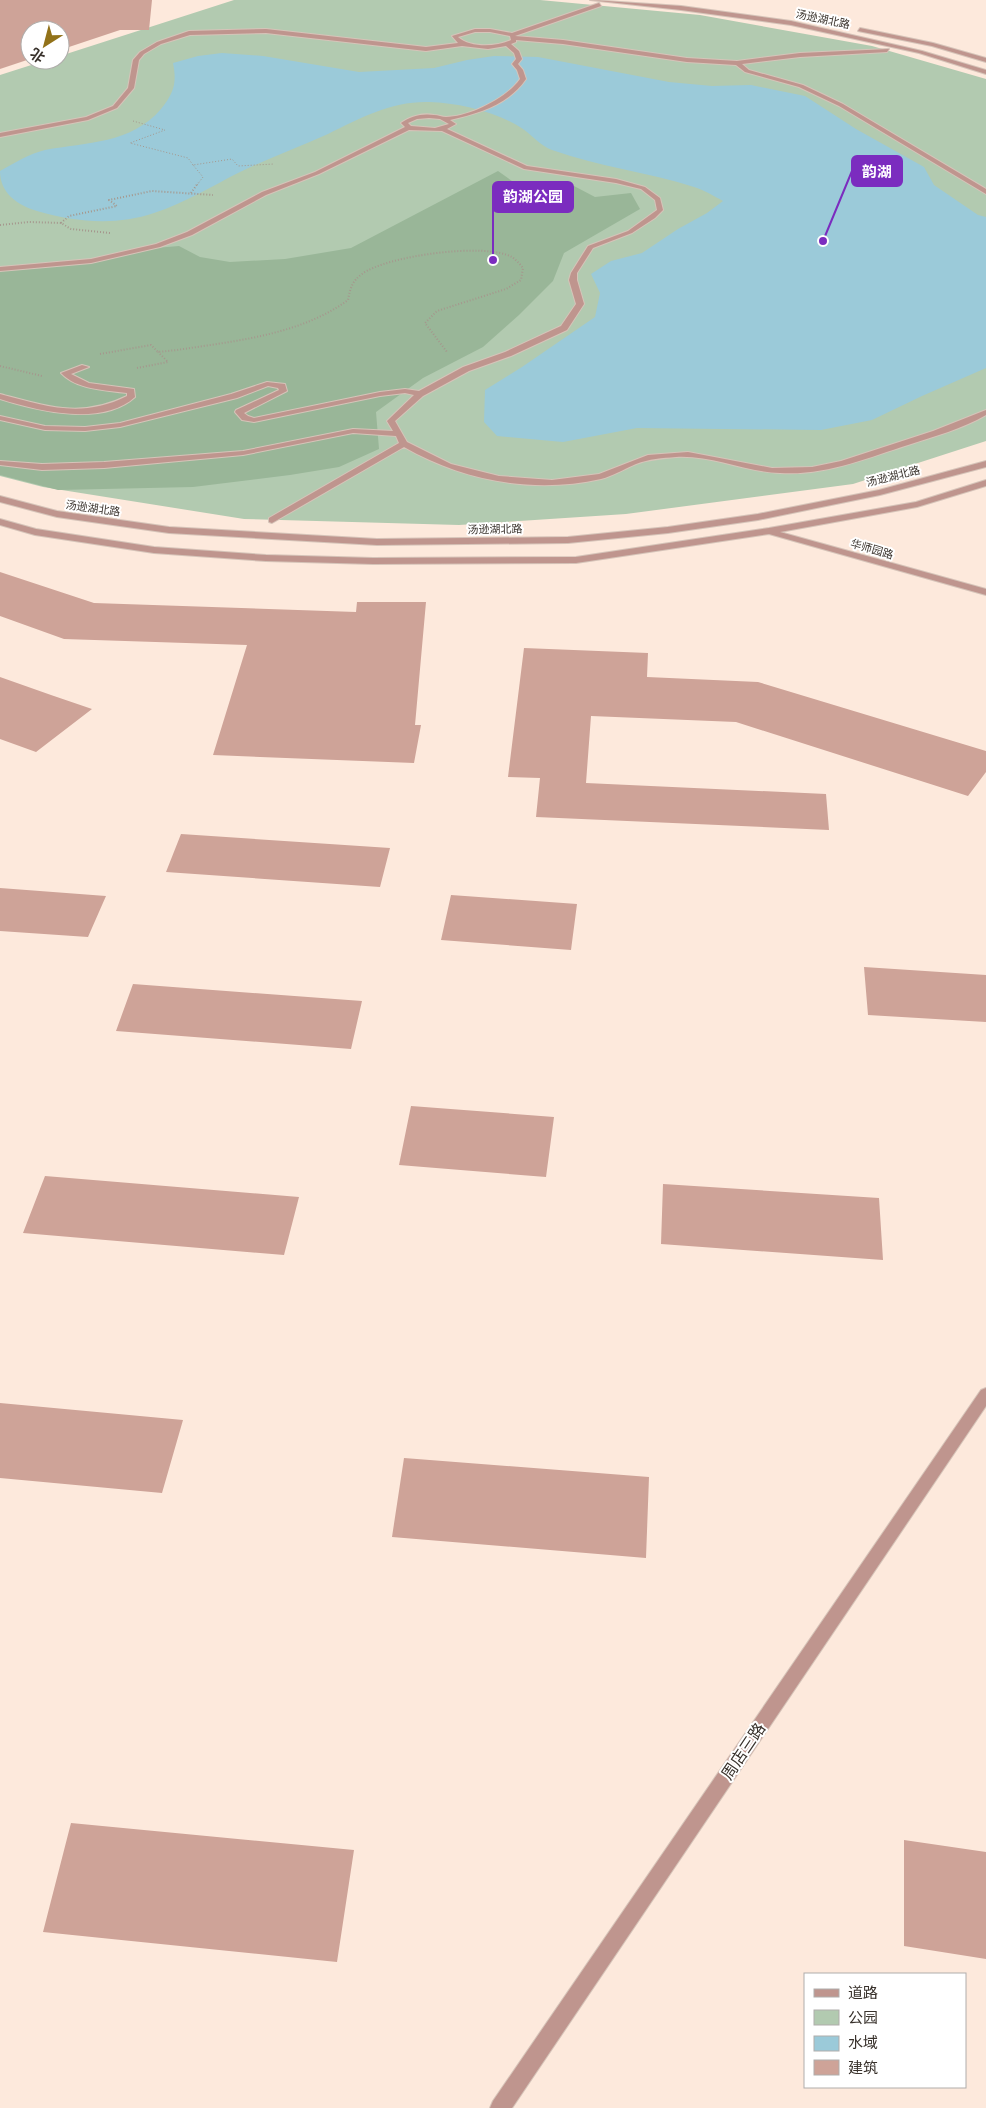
<svg xmlns="http://www.w3.org/2000/svg" width="986" height="2108" viewBox="0 0 986 2108" font-family="'PT Sans','Noto Sans SC',sans-serif">
  <style>
    .green { fill: #b2cab0 }
    .forest { fill: #99b698 }
    .water { fill: #9bcad9 }
    .building { fill: #cea398 }
    .lines { fill: none; stroke-linecap: round; stroke-linejoin: round }
    .minor-casing { stroke: #d6c4b9; stroke-width: 2 }
    .path-far1 { stroke: #a5978d; stroke-width: 1; stroke-dasharray: 1 2; stroke-linecap: butt }
    .path { stroke: #a5978d; stroke-width: 2; stroke-dasharray: 1 2; stroke-linecap: butt }
    .minor { fill: #bf958e; fill-rule: evenodd }
    .labels { text-anchor: middle; stroke-width: 4; stroke-linejoin: round; paint-order: stroke }
    .far-street-label { font-size: 11px; fill: #39322c; stroke: #fff }
    .near-street-label { font-size: 16px; fill: #39322c; stroke: #fff }
    .leader { fill: none; stroke: #7b2cbf; stroke-width: 2 }
    .callout-dot { fill: #7b2cbf; stroke: #fff; stroke-width: 2 }
    .callout { fill: #7b2cbf; stroke: #7b2cbf; stroke-width: 2 }
    .callout-label { font-size: 15px; text-anchor: middle; font-weight: bold; fill: #fff }
  </style>
  <rect width="100%" height="100%" fill="#fde9dc"/>
  <path class="green" d="M234,0h306l160,15 172,31 114,33v362l-133,43 -227,30 -167,11 -215,-6 -201,-32 -43,-11v-401l47,-15h13v-4z"/>
  <path class="forest" d="M498,171l14,10 27,8 35,-3 21,11 36,-4 9,16 -76,44 -11,28 -34,34 -36,32 -60,31 -47,34 3,37 -40,18 -49,8 -97,12 -135,3 -58,-15v-206l101,-11 42,-9 36,-3 21,11 30,5 55,-3 66,-11z"/>
  <path class="water" d="M222,53l41,3 96,16 75,-4 33,-8 27,-4 44,1 131,25 43,4 39,-1 54,11 51,33 68,38 10,18 44,30 8,2v151l-64,28 -50,24 -51,10 -184,-2 -74,14 -66,-6 -13,-14 1,-32 37,-23 73,-50 5,-24 -9,-19 20,-13 31,-8 36,-24 29,-16 16,-12c-9,-5 -19,-11 -29,-14 -46,-15 -95,-20 -142,-37 -11,-4 -19,-14 -29,-21 -25,-17 -63,-26 -94,-27 -37,-1 -69,16 -101,32 -29,13 -59,24 -88,38 -28,14 -55,31 -86,41 -38,13 -79,9 -117,-2 -20,-6 -37,-18 -37,-40 14,-8 29,-17 45,-21 42,-8 86,-6 116,-41 13,-16 16,-26 12,-46l25,-7z"/>
  <path class="building" d="M0,0h152l-3,30h-29l-60,20v-20h-30v29l-30,10z
    M0,572l94,31 262,9 1,-10h69l-11,123h6l-7,38 -201,-8 34,-110 -183,-6 -64,-23z
    M524,648l124,5 -1,24 111,5 228,69v21l-18,24 -232,-74 -145,-6 -5,67 240,11 3,36 -293,-13 4,-39 -32,-1z
    M0,677l51,18 41,14 -56,43 -36,-13z
    M181,834l209,14 -10,39 -214,-15z
    M0,888l106,8 -18,41 -88,-6z
    M451,895l126,9 -6,46 -130,-10z
    M864,967l122,8v47l-118,-7z
    M133,984l229,17 -11,48 -235,-18z
    M411,1106l143,11 -8,60 -147,-12z
    M45,1176l254,21 -15,58 -261,-22z
    M663,1184l216,14 4,62 -222,-16z
    M0,1403l183,17 -21,73 -162,-15z
    M404,1458l245,19 -3,81 -254,-21z
    M71,1823l283,27 -17,112 -294,-30z
    M904,1840l82,12v107l-82,-13z"/>
  <g class="lines">
    <g class="minor-casing">
      <path id="minor" d="M590,0l91,6 110,15 131,30 64,19v4l-67,-21 -128,-28 -110,-15z
        M599,3l2,3 -86,30 48,4 124,18 50,3 63,-8 89,-4 -2,3 -87,5 -58,7 7,6 54,15 40,19 143,85v5l-147,-88 -40,-19 -54,-15 -9,-7 -49,-3 -124,-18 -47,-4v2l-5,2 8,7 3,8 -4,5 5,6 3,9c-18,26 -46,34 -76,41l6,4 -9,5 80,37 89,13 29,8 15,11 3,12 -8,8 -23,15 -39,15 -16,25v7l7,24 -17,26 -56,26 -42,15 -46,25 -28,25 12,21 44,22 48,12 53,4 47,-6 49,-19 40,-3 84,16 40,-1 29,-6 92,-30 53,-21v5c-24,14 -51,21 -78,30 -41,13 -83,31 -128,28 -35,-1 -68,-18 -104,-16 -14,1 -27,2 -40,7 -12,5 -23,12 -35,15 -67,15 -138,2 -197,-32l-132,76 -3,-1v-4l130,-75 -3,-7 -43,-3 -110,22 -139,13 -62,2 -42,-5v-4l42,3 62,-2 139,-11 110,-22 40,2 -6,-10 27,-26 -9,-2 -25,3 -126,26 -12,-2 -7,-8 1,-2 43,-20 -1,-2 -10,-2 -31,12 -117,29 -35,4 -40,-1 -45,-10v-4l45,10 40,1 35,-4 111,-29 36,-12 18,2 2,7 -43,22 4,3 6,2 126,-26 25,-3 14,2 44,-24 42,-15 56,-26 15,-22 -7,-24 2,-7 17,-27 40,-15 29,-21 -2,-10 -14,-11 -25,-6 -92,-14 -82,-38 -33,-1 -90,44 -53,21 -74,40 -32,12 -69,16 -91,8v-4l91,-8 65,-15 31,-12 75,-40 53,-20 90,-45 -4,-4c9,-7 22,-10 33,-8 4,0 8,2 12,2 23,0 61,-19 74,-38l-3,-9 -5,-6 4,-5 -2,-6 -8,-7 -18,3 -26,-3 -36,5 -160,-18 -76,2 -29,9 -17,10 -5,6 -5,28 -17,20 -29,12 -88,17v-4l86,-16 27,-11 15,-18 5,-28 7,-8 17,-10 32,-11 77,-2 160,18 32,-4 -6,-7 23,-7h15l22,4zM475,32h15l20,4 1,4c-15,7 -41,8 -53,-3zM429,118l11,1 9,5 -14,4 -24,-2 -3,-3 9,-4z
        M860,28l73,15 53,15v4l-54,-16 -74,-15z
        M82,365l7,2 -18,7 18,9 45,6 1,8c-33,30 -97,14 -135,2v-5c46,12 81,25 127,2v-3c-22,-3 -50,-3 -66,-20z
        M986,461v6l-106,28 -122,25 -90,13 -100,10 -191,2 -208,-12 -112,-16 -57,-15v-6l57,15 112,16 208,12 191,-2 100,-10 90,-13 121,-24z
        M986,480v6l-69,21 -137,25 206,57v6l-217,-61 -193,29 -203,1 -107,-3 -112,-8 -119,-18 -35,-10v-6l36,10 118,18 112,8 107,3 203,-1 193,-29 147,-26z
        M986,1388v18l-474,702h-22l3,-7 488,-711z"/>
    </g>
    <path class="path-far1" d="M133,121l32,9 -35,13 58,15 5,7
      M197,185l6,-8 -10,-12 39,-6 6,7 36,-2"/>
    <path class="path" d="M191,193l7,-10
      M61,223l8,-7 48,-10 -8,-6 43,-9 61,4
      M0,225l29,-3 32,1 10,6 39,4
      M100,354l51,-9 7,7 19,-2c58,-9 123,-15 171,-50 2,-11 4,-19 14,-26 24,-18 123,-32 150,-17 4,3 8,7 11,11l-2,12 -15,9 -69,22 -12,12 22,29
      M0,366l42,10
      M137,368l31,-6 -10,-10"/>
    <use href="#minor" class="minor"/>
  </g>
  <g class="labels">
    <g class="far-street-label">
      <text transform="translate(823 19) rotate(12)" y="4">汤逊湖北路</text>
      <text transform="translate(893 476) rotate(-14)" y="4">汤逊湖北路</text>
      <text transform="translate(93 508) rotate(8)" y="4">汤逊湖北路</text>
      <text transform="translate(495 529) rotate(-1)" y="4">汤逊湖北路</text>
      <text transform="translate(872 549) rotate(16)" y="4">华师园路</text>
    </g>
    <g class="near-street-label">
      <text transform="translate(743 1751) rotate(-56)" y="6">周店三路</text>
    </g>
  </g>
  <path class="leader" d="M823 241L852 171M493 260L493 197"/>
  <g class="callout-dot">
    <circle cx="823" cy="241" r="5"/>
    <circle cx="493" cy="260" r="5"/>
  </g>
  <g class="callout">
    <rect x="852" y="156" width="50" height="30" rx="5"/>
    <rect x="493" y="182" width="80" height="30" rx="5"/>
  </g>
  <g class="callout-label">
    <text x="877" y="177">韵湖</text>
    <text x="533" y="202">韵湖公园</text>
  </g>
  <rect x="804" y="1973" width="162" height="115" fill="#ffffff" stroke="#b0adab"/>
  <rect x="814" y="1989" width="25" height="8" fill="#bf958e" stroke="#b0adab"/>
  <text x="848" y="1998" font-size="15" fill="#39322c">道路</text>
  <rect x="814" y="2010" width="25" height="15" fill="#b2cab0" stroke="#b0adab"/>
  <text x="848" y="2023" font-size="15" fill="#39322c">公园</text>
  <rect x="814" y="2036" width="25" height="15" fill="#9bcad9" stroke="#b0adab"/>
  <text x="848" y="2048" font-size="15" fill="#39322c">水域</text>
  <rect x="814" y="2060" width="25" height="15" fill="#cea398" stroke="#b0adab"/>
  <text x="848" y="2073" font-size="15" fill="#39322c">建筑</text>
  <g transform="translate(45 45) rotate(216)"><circle r="24" fill="#ffffff" stroke="#b0adab"/>
  <path d="M0-4L9 19L0 12L-9 19Z" fill="#927219"/>
  <text y="-8" font-size="14" font-weight="bold" text-anchor="middle" fill="#39322c">北</text>
  </g>
</svg>
